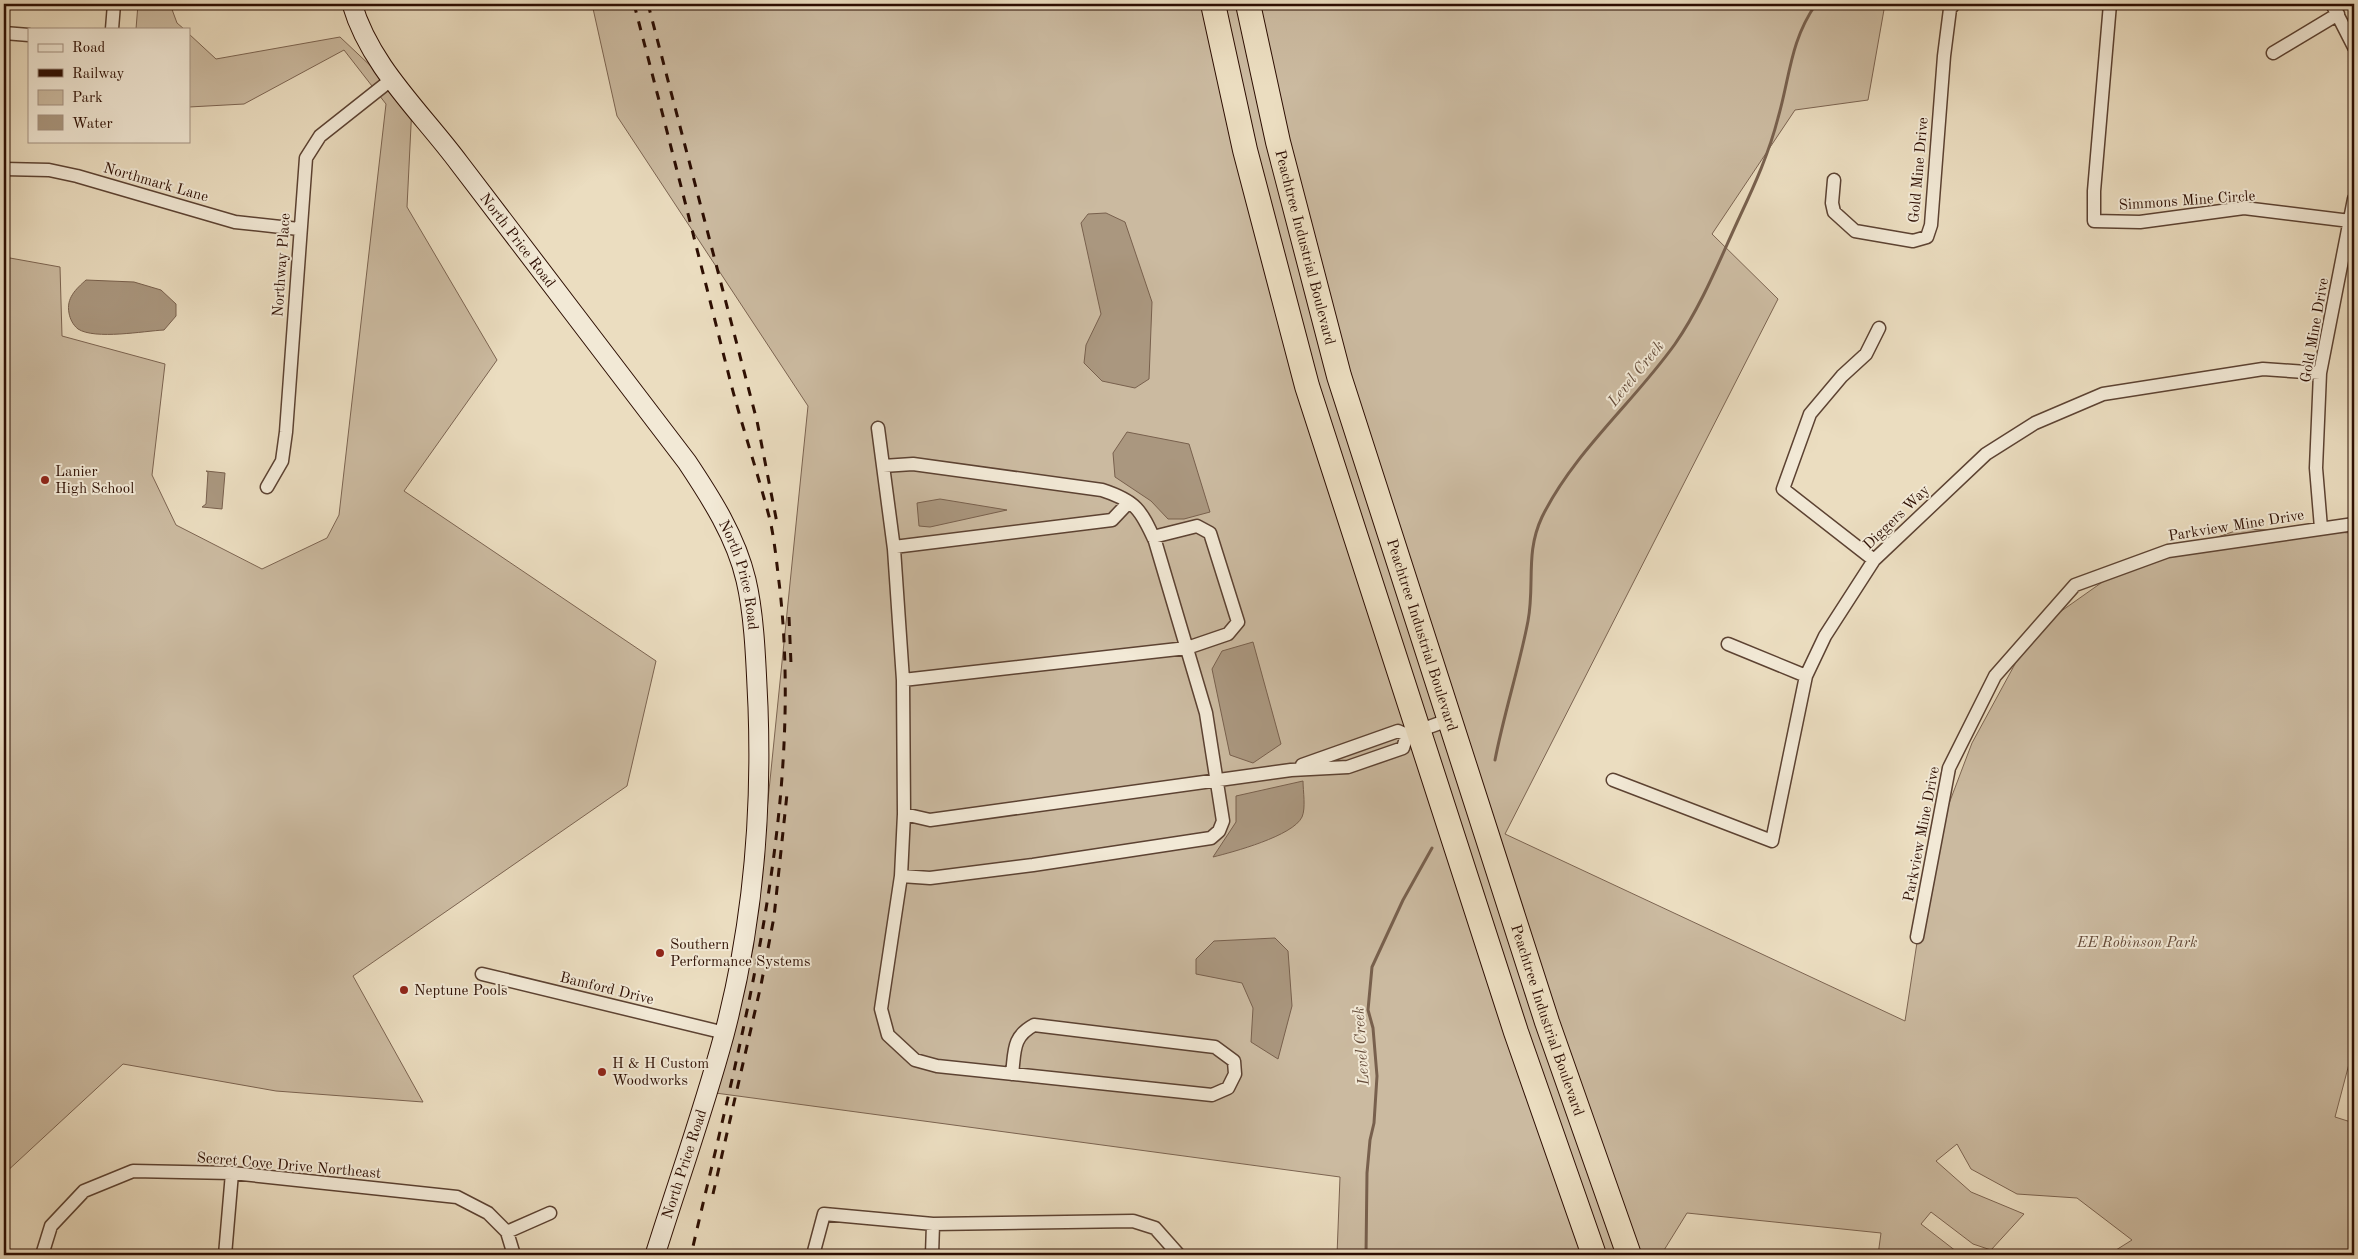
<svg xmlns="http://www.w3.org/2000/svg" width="2358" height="1259" viewBox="0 0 2358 1259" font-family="'Old Standard TT',serif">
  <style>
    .green { fill: #cbbaa0; stroke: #7c6451 }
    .water { fill: #aa977f; stroke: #78604d }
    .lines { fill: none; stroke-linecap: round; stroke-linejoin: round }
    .stream { stroke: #78604d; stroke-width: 3 }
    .street-casing { stroke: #5c4232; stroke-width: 15 }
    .secondary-casing { stroke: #2d0e02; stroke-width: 21 }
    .highway-casing { stroke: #2d0e02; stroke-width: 26 }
    .street { stroke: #f2e9d6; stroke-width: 12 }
    .secondary { stroke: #f2e9d6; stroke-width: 19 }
    .highway { stroke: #ebddc0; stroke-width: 24 }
    .rail { stroke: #2d0e02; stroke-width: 3; stroke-dasharray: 9 9; stroke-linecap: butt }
    .poi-dot { fill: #8f2418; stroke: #f2e9d6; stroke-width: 2 }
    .labels { text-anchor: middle; stroke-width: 4; stroke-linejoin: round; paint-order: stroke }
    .street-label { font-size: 15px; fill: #2d0e02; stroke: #f2e9d6 }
    .poi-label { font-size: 15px; fill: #2d0e02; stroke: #f2e9d6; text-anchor: start }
    .park-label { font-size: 15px; font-style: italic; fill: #644a39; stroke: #f2e9d6 }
    .water-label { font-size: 16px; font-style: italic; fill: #654c3a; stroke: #f2e9d6 }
  </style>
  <rect width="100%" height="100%" fill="#ebddc0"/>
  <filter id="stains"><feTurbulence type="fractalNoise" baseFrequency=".004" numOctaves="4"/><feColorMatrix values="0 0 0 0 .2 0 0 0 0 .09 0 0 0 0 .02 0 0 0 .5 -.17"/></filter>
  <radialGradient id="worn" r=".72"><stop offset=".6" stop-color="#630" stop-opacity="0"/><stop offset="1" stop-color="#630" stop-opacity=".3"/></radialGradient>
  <path class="green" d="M138,4h32l7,19 7,6h-48z
    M592,4h1293l-17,96 -73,10 -83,124 66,65 -273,535 400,187 26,-170 41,-108 61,-112 85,-60 123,-42 113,4v512l-19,72 19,6v132h-246l24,-15 -55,-42 -60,-4 -46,-25 -14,-25 -21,17 35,31 53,22 -33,36 -18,-6 -42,-32 -10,12 40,31h-83l3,-22 -194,-20 -26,42h-324l3,-78 -632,-85 45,-144 55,-542 -191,-290z
    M189,34l27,25 124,-22 72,68 -5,102 90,153 -93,131 252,170 -29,125 -274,190 70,126 -147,-11 -153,-27 -119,110v-908l6,-8 50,9 2,69 103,28 -13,111 24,50 86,44 65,-31 12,-23 47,-411 -42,-54 -100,54 -55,3z"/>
  <path class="water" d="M1106,213l19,9 27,80 -3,77 -14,9 -33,-7 -18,-18 2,-18 15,-31 -20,-91 7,-9z
    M86,280l48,2 27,8 15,14v12l-12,14c-20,1 -69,10 -86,-1 -5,-4 -8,-10 -9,-16 -3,-15 7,-24 17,-33z
    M1127,432l62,12 21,68 -26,7h-16l-17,-18 -36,-24 -2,-24z
    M206,471l19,2 -3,36 -20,-2 4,-3 2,-32z
    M940,499l67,11 -77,17 -11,-1 -2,-23z
    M1253,642l28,102 -28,19 -23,-8 -18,-86 10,-18z
    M1303,781c0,10 3,27 -1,36 -9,19 -69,35 -89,40l23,-35v-26z
    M1275,938l13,13 4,55 -14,53 -27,-17 2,-34 -11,-25 -46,-9v-15l18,-18z"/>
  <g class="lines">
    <path class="stream" d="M1495,760c9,-47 24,-92 33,-139 7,-37 -3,-68 14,-104 32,-65 91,-114 133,-173 27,-39 45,-85 65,-128 15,-32 29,-63 38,-98 12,-41 12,-77 38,-114
      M1366,1255l1,-82 3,-33 4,-17 3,-47 -4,-48 -5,-18 4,-43 31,-67 29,-52"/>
    <g class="street-casing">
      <path id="street" d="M2110,4l-16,187v30l46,1 104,-14 106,13
        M2332,4l22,43
        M112,29l2,-25
        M4,33l25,2
        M2273,53l65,-39
        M4,169l45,1 28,6 158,46 64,7
        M1834,180l-2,23 2,9 21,19 58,10 14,-4 4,-12 13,-169 6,-47 4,-5
        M878,428l16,121 9,131 1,134 -3,62 -20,133 7,26 27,25 22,6 275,29 16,-7 7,-14 -1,-13 -19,-14 -181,-22c-22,12 -19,26 -22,49
        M883,466l30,-2 189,26c34,11 39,20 53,51l51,172 17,108 -4,10 -8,7 -178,27 -103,13 -29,-2
        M267,487l15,-26 4,-29 20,-274 14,-22 72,-57
        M2321,528l-5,-60 4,-95 34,-174
        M894,547l218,-27 17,-18
        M1874,560l-91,-71 27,-75 32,-38 24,-22 13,-26
        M1728,644l78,32
        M903,680l284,-32 41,-14 10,-12 -28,-89 -13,-7 -44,11
        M1302,765l96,-34 9,4 44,-16
        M1613,780l159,61 34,-165 19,-40 49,-76 112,-106 49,-31 68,-29 160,-25 57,4
        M904,814l26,6 361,-50 57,-3 55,-19 4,-13
        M1917,937l32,-169 46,-92 80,-91 93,-34 186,-27
        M482,974l243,59
        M507,1232l43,-19
        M42,1255l9,-29 33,-35 49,-20 99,2 225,24 31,16 19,19 7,23
        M225,1255l7,-82
        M813,1255l11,-41 109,10 200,-3 22,7 24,27
        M932,1255l1,-31"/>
    </g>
    <g class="secondary-casing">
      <g id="secondary">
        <path id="s1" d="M352,4c18,62 69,108 107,159 76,100 152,199 228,299 24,36 49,75 59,118 9,38 10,88 12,127 4,109 -6,222 -34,328 -20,74 -46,147 -69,220"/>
      </g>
    </g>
    <g class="highway-casing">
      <g id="highway">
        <path d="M1213,4l32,146 62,236 209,646 78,223"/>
        <path id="s2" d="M1248,4l30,138 61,234 208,646 82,233"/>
      </g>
    </g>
    <use href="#street" class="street"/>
    <use href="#secondary" class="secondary"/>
    <use href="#highway" class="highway"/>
    <path class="rail" d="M634,4c33,126 65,253 97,380 12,45 27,90 39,136 5,22 7,47 10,70 24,225 -39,448 -89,665
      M648,4l109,417 20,102
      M789,617l2,47
      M713,1194l48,-209 13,-68 13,-123"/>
  </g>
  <g class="poi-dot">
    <circle cx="45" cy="480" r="5"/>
    <circle cx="660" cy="953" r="5"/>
    <circle cx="404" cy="990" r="5"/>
    <circle cx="602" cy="1072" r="5"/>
  </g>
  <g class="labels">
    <g class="street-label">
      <text transform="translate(1918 170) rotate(-85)" y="5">Gold Mine Drive</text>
      <text transform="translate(156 182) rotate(16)" y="5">Northmark Lane</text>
      <text transform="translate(2187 200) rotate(-4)" y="5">Simmons Mine Circle</text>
      <text dy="5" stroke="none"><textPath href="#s1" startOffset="290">North Price Road</textPath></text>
      <text dy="5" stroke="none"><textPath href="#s2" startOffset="250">Peachtree Industrial Boulevard</textPath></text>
      <text transform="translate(281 265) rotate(-86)" y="5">Northway Place</text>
      <text transform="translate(2314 330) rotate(-80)" y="5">Gold Mine Drive</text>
      <text transform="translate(1896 517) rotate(-44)" y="5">Diggers Way</text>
      <text transform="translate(2236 525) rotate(-9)" y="5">Parkview Mine Drive</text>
      <text dy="5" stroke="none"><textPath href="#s1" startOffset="695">North Price Road</textPath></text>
      <text dy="5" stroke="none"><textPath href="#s2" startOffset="655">Peachtree Industrial Boulevard</textPath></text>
      <text transform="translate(1921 834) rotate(-79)" y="5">Parkview Mine Drive</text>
      <text transform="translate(607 988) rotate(14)" y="5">Bamford Drive</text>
      <text dy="5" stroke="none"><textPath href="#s2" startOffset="1060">Peachtree Industrial Boulevard</textPath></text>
      <text transform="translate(684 1164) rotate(-72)" y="5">North Price Road</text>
      <text transform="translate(289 1165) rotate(5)" y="5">Secret Cove Drive Northeast</text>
    </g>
    <g class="poi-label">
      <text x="55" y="476">Lanier<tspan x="55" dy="17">High School</tspan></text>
      <text x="670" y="949">Southern<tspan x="670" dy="17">Performance Systems</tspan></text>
      <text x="414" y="995">Neptune Pools</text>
      <text x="612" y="1068">H &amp; H Custom<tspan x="612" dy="17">Woodworks</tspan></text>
    </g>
    <g class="park-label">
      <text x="2137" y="947">EE Robinson Park</text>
    </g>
    <g class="water-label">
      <text transform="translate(1635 373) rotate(-51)" y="6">Level Creek</text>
      <text transform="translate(1360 1046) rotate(-94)" y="6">Level Creek</text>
    </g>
  </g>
  <rect width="2358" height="1259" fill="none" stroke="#ebddc0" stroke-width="20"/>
  <rect x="5" y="5" width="2348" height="1249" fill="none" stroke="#2d0e02" stroke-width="2.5"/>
  <rect x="10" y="10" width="2338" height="1239" fill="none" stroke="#2d0e02"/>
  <rect x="28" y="28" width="162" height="115" fill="#f2e9d6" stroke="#a39181"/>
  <rect x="38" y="44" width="25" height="8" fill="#f2e9d6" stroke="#a39181"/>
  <text x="72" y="52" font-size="15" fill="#2d0e02">Road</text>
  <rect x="38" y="69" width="25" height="8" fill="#2d0e02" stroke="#a39181"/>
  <text x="72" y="78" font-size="15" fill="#2d0e02">Railway</text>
  <rect x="38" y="90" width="25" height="15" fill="#cbbaa0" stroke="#a39181"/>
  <text x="72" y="102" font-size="15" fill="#2d0e02">Park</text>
  <rect x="38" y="115" width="25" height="15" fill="#aa977f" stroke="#a39181"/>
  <text x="72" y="128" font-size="15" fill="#2d0e02">Water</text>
  <rect width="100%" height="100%" filter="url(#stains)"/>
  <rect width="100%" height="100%" fill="url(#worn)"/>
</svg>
